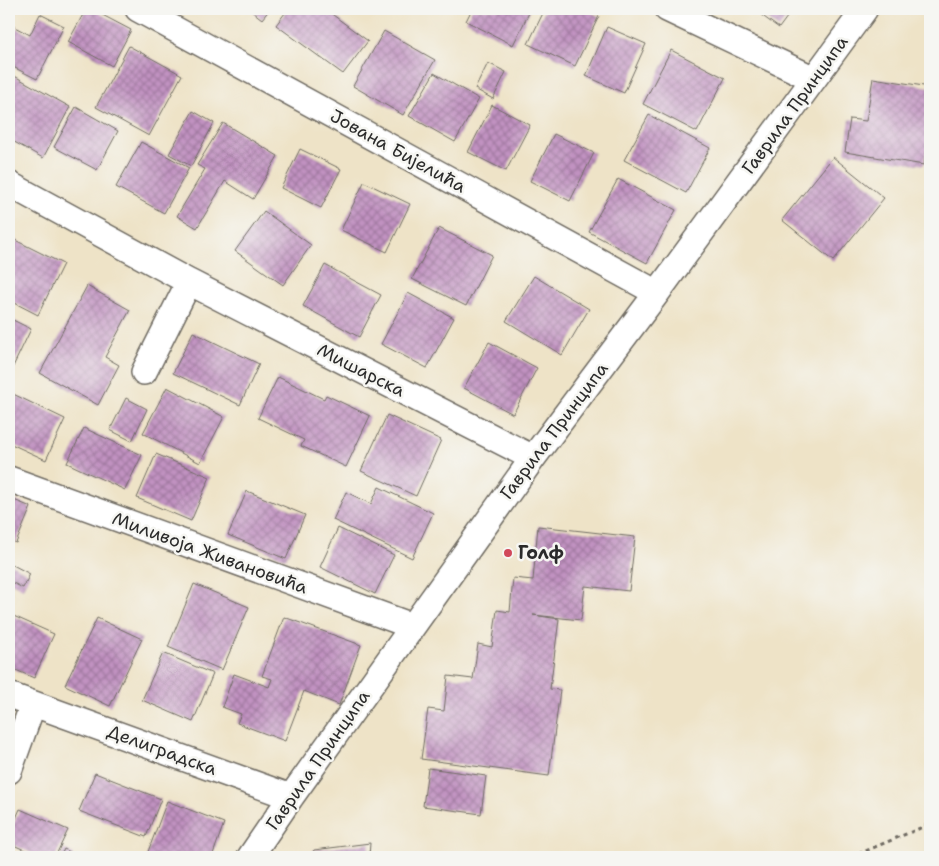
<svg xmlns="http://www.w3.org/2000/svg" width="939" height="866" viewBox="0 0 939 866" font-family="'Shantell Sans',sans-serif">
  <style>
    .building { fill: url(#building-cross-hatch) }
    .lines { fill: none; stroke-linecap: round; stroke-linejoin: round }
    .minor-casing { stroke: #6f6b62; stroke-width: 28 }
    .path { stroke: #6f6b62; stroke-width: 3; stroke-dasharray: 4 4; stroke-linecap: butt }
    .minor { stroke: #fff; stroke-width: 25 }
    .poi-dot { fill: #d1495b; stroke: #f6f6f2; stroke-width: 2 }
    .labels { text-anchor: middle; stroke-width: 5; stroke-linejoin: round; paint-order: stroke }
    .street-label { font-size: 18px; fill: #2b2b2b; stroke: #f6f6f2 }
    .poi-label { font-size: 18px; font-weight: bold; fill: #2b2b2b; stroke: #f6f6f2; text-anchor: start }
  </style>
  <defs>
    <pattern id="building-cross-hatch" width="8" height="8" patternUnits="userSpaceOnUse" patternTransform="scale(1.25)"><rect width="8" height="8" fill="#c192c1"/><path d="M0 0l8 8M0 8l8-8" fill="none" stroke="#9d779d"/></pattern>
  </defs>
  <rect width="100%" height="100%" fill="#f6f6f2"/>
  <filter id="ink" filterUnits="userSpaceOnUse"><feTurbulence type="fractalNoise" baseFrequency=".02" numOctaves="2"/><feDisplacementMap in="SourceGraphic" scale="10" xChannelSelector="R" yChannelSelector="G"/><feConvolveMatrix kernelMatrix="1 2 1 2 8 2 1 2 1" color-interpolation-filters="sRGB"/></filter>
  <filter id="wash" filterUnits="userSpaceOnUse"><feTurbulence type="fractalNoise" baseFrequency=".0096" numOctaves="4" result="noise"/><feDisplacementMap in="SourceGraphic" scale="20" xChannelSelector="R" yChannelSelector="G"/><feGaussianBlur stdDeviation="1.12" result="paint"/><feColorMatrix in="noise" values="0 0 0 0 0 0 0 0 0 0 0 0 0 0 0 0 0 1.4 0 .05"/><feComposite in="paint" operator="in"/></filter>
  <g filter="url(#wash)">
    <rect width="100%" height="100%" fill="#eee3c7"/>
    <g id="blocks">
      <path class="building" d="M86,9h5l40,21 -19,36 -44,-24z
        M249,9h21l-8,10z
        M288,9h37l43,32 -25,33 -67,-49z
        M472,9h59l-18,36 -47,-24z
        M545,9h39l15,7 -24,50 -47,-22z
        M753,9h40l-14,19z
        M40,14l24,12 -27,53 -28,-14v-41l21,11z
        M607,27l39,17 -22,49 -38,-17z
        M384,31l51,29 -32,55 -50,-29z
        M129,46l53,29 -33,61 -53,-29z
        M671,50l54,28 -28,54 -54,-28z
        M488,63l18,9 -13,27 -18,-10z
        M9,73l61,34 -27,51 -34,-19z
        M434,73l45,26 -24,43 -46,-26z
        M873,78l57,9v45l-6,33 -79,-13 5,-33 16,2z
        M492,105l38,20 -24,46 -38,-19z
        M76,107l42,24 -21,39 -43,-23z
        M193,111l21,12 -23,43 -22,-12z
        M649,115l61,33 -24,45 -62,-33z
        M223,123l55,33 -25,43 -28,-18 -28,47 -20,-12 28,-47 -8,-4z
        M554,134l40,19 -24,48 -40,-20z
        M141,142l48,26 -25,45 -48,-26z
        M300,149l41,20 -20,39 -40,-20z
        M833,157l51,41 -51,63 -51,-41z
        M618,179l58,31 -29,53 -58,-31z
        M364,182l46,22 -23,48 -46,-22z
        M264,211l47,34 -28,40 -48,-34z
        M439,228l53,27 -26,51 -54,-27z
        M9,237l54,27 -25,51 -29,-15z
        M325,265l56,30 -22,42 -56,-31z
        M534,276l55,33 -27,46 -56,-34z
        M87,286l43,24 -25,47 14,8 -21,40 -58,-32z
        M408,293l46,25 -27,50 -46,-24z
        M9,318l22,11 -22,46z
        M193,332l66,32 -19,41 -67,-32z
        M489,342l48,26 -24,46 -49,-26z
        M278,377l46,22 2,-4 44,21 -24,51 -45,-21 3,-6 -46,-22z
        M167,387l57,30 -24,46 -57,-30z
        M9,392l56,27 -19,41 -37,-17z
        M126,398l21,11 -15,32 -22,-11z
        M387,415l54,25 -25,56 -55,-25z
        M84,428l58,27 -17,35 -58,-27z
        M156,454l54,23 -19,44 -54,-23z
        M379,487l54,26 -21,45 -79,-38 13,-28 25,12z
        M247,491l58,24 -19,44 -58,-24z
        M9,498l22,9 -15,36 -7,-3z
        M538,526l97,11 -6,54 -44,-5 -4,34 -48,-5 26,4 -9,70 10,1 -11,86 -128,-17 7,-50 16,2 4,-35 25,3 5,-35 14,3 5,-37 13,2 3,-34 20,2z
        M338,528l56,27 -19,39 -55,-27z
        M9,563l21,11 -7,14 -14,-7z
        M194,584l55,23 -27,63 -54,-23z
        M9,614l45,20 -20,44 -25,-11z
        M284,617l77,28 -22,60 -35,-14 -19,50 -48,-18 4,-9 -19,-7 12,-33 35,13 3,-8 -10,-3z
        M97,618l45,21 -32,67 -45,-21z
        M163,653l50,21 -20,48 -51,-22z
        M428,768l58,8 -5,38 -58,-8z
        M95,773l66,26 -15,38 -67,-26z
        M167,801l57,22 -12,34h-66z
        M20,809l48,21 -13,27h-15l-31,-14v-9z
        M370,843l-1,14h-60l5,-7z
        M64,849l10,5 -2,3h-12z"/>
    </g>
  </g>
  <g filter="url(#ink)">
    <use href="#blocks" fill-opacity="0" stroke="#6f6b62" stroke-width="1"/>
    <g class="lines">
      <g class="minor-casing">
        <path id="minor" d="M138,9l519,284
          M667,9l147,70
          M9,184l180,98 344,176
          M144,372l45,-90
          M9,479l403,147
          M9,695l282,102
          M9,771l24,-67
          M250,857l41,-60 242,-339 124,-165 208,-284"/>
      </g>
      <path class="path" d="M851,857l79,-33"/>
      <use href="#minor" class="minor"/>
    </g>
  </g>
  <circle class="poi-dot" cx="508" cy="553" r="5"/>
  <g class="labels">
    <g class="street-label">
      <text transform="translate(795 105) rotate(-54)" y="6">Гаврила Принципа</text>
      <text transform="translate(398 151) rotate(29)" y="6">Јована Бијелића</text>
      <text transform="translate(361 370) rotate(27)" y="6">Мишарска</text>
      <text transform="translate(554 431) rotate(-53)" y="6">Гаврила Принципа</text>
      <text transform="translate(210 553) rotate(20)" y="6">Миливоја Живановића</text>
      <text transform="translate(162 750) rotate(20)" y="6">Делиградска</text>
      <text transform="translate(318 760) rotate(-55)" y="6">Гаврила Принципа</text>
    </g>
    <g class="poi-label">
      <text x="518" y="559">Голф</text>
    </g>
  </g>
  <rect width="939" height="866" fill="none" stroke="#f6f6f2" stroke-width="30"/>
</svg>
